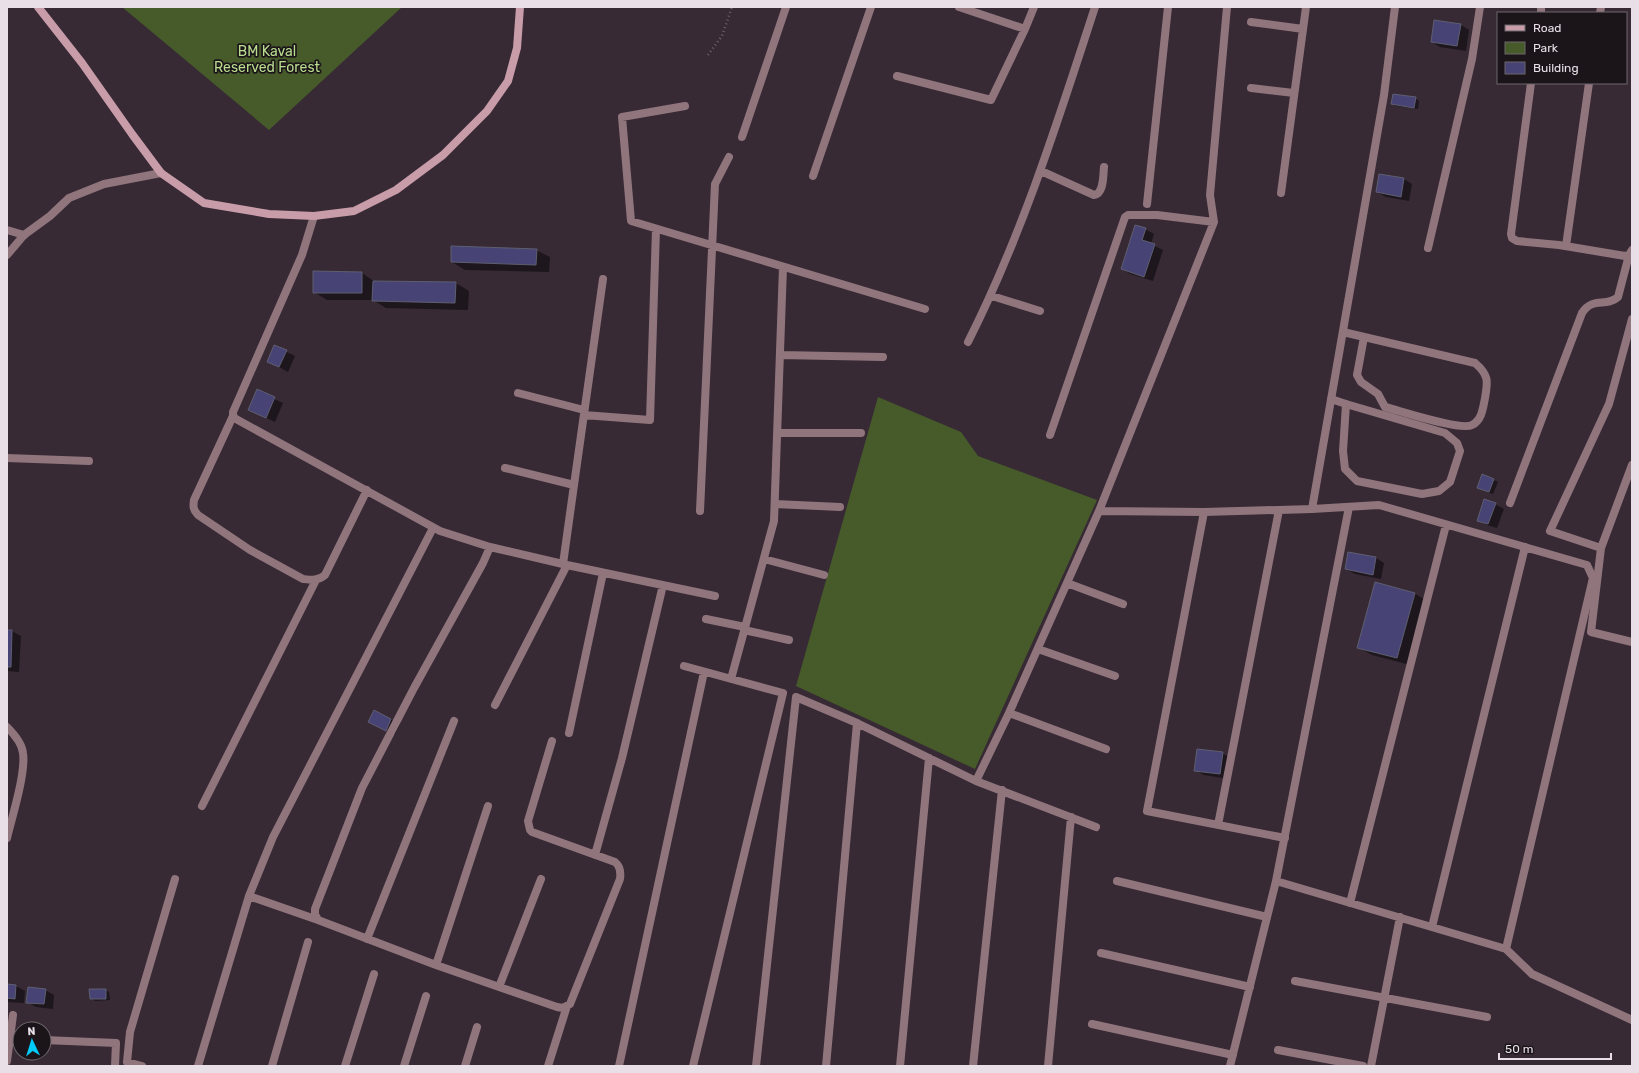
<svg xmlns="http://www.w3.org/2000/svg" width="1639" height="1073" viewBox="0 0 1639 1073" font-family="Rubik,sans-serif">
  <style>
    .green { fill: #465a2a }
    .shadow { fill: #0007 }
    .building { fill: #474475; stroke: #5e5e70 }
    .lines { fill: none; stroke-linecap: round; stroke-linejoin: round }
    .path { stroke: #6d616b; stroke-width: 2.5; stroke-dasharray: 1 3; stroke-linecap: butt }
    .service { stroke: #91757d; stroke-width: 8 }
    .minor { stroke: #91757d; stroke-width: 8 }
    .tertiary { stroke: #91757d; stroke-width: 8 }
    .secondary { stroke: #c89da9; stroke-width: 8 }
    .labels { text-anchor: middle; stroke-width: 3.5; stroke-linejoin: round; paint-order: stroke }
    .park-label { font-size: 14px; fill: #b9dc8e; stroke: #1b151a }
  </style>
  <rect width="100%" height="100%" fill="#372a35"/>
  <path class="green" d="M122,7h280l-133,123z
    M878,397l83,35 17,24 119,44 -122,269 -179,-83z"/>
  <path class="shadow" d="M1461,25l8,5 -3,21 -26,-4 -8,-5z
    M1415,98l4,3 -1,8 -22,-3 -4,-2z
    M1404,179l8,5 -3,17 -23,-4 -9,-5z
    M1145,229l9,5 -3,10 12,6 -10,31 -23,-7 -8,-5z
    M536,250l14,7 -1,15 -84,-2 -13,-8z
    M314,272l48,1 13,9 81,1 13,8 -1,19 -82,-2 -13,-8h-46l-13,-8z
    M275,346l20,10 -7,16 -20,-11z
    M257,391l26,12 -8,19 -26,-12z
    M1494,480l4,2 -5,12 -11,-4z
    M1495,504l9,5 -7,19 -10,-3 -9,-5z
    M1376,558l8,5 -3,16 -26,-5 -9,-5z
    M1414,593l13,8 -17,64 -38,-10 -14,-8z
    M7,631h5l9,5 -2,36 -12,-1z
    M374,711l26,13 -5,11 -17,-8z
    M1222,753l9,5 -3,21 -24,-4 -9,-5z
    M7,985l9,1 9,5 -1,12 -17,-1z
    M45,990l9,5 -1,14 -17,-2 -9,-5z
    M105,990l4,2 1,8 -15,1 -4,-3z"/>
  <path class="building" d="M1434,20l27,4 -4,22 -26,-4z
    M1393,94l23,3 -2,11 -23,-4z
    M1379,174l25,4 -3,19 -25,-5z
    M1135,225l11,3 -4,12 13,4 -11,33 -23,-8z
    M451,246l86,3 -1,16 -85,-3z
    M313,271l49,1v21h-49z
    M373,281l83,1 -1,21 -83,-2z
    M274,345l13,5 -8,17 -12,-5z
    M257,389l18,8 -9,21 -18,-8z
    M1482,474l12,5 -5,13 -12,-4z
    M1484,499l12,4 -8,21 -11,-3z
    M1348,552l28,5 -3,18 -28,-6z
    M1375,582l40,11 -18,65 -40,-10z
    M7,630h5l-1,37h-4z
    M374,710l17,9 -5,12 -18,-9z
    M1197,749l26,3 -3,22 -26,-3z
    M7,984l9,1 -1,14 -8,-1z
    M28,987l18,2 -2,15 -18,-1z
    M89,989h17v10h-16z"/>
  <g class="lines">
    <path class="path" d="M708,55l14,-19 10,-29"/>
    <path class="service" d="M1632,319l-23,85 -59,127 51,17 31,-83
      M1343,332l132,31c14,12 13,18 10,35 -2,10 -3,22 -13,27 -11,6 -71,-14 -87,-18l-7,-13 -17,-12 -4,-7 7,-38
      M1331,399l15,5 99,29 12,10 3,8 -10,31 -11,9 -17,3 -65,-13 -12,-12 -2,-18 3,-47
      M1601,548l-10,84 41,10
      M7,727c7,7 15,16 16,26 3,20 -11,64 -16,85"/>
    <path class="minor" d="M959,7l66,22
      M1541,13v-6
      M1600,13l1,-6
      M1251,22l52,7
      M897,76l94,24 34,-71 9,-22
      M1531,83l-20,151 1,4 5,3 42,4 66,11 4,-1 3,-5
      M1251,88l43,5
      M685,106l-63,11 9,104 294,88
      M742,137l44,-130
      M1041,171l53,24c10,-1 9,-19 10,-28
      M813,176l58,-169
      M1281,193l25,-186
      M1147,204l21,-197
      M314,216l-12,39 -69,157v4l3,3 204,112 50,16 77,18 148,31
      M7,230l17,5
      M1566,246l23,-163
      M1428,248l44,-189 8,-52
      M992,296l48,15
      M968,342c54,-107 90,-221 127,-335
      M780,355l103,2
      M518,393l66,17
      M584,415l66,5 6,-191
      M233,416l-39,84c-1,6 -1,10 4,15l52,35 53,29c9,1 15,2 22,-4l42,-85
      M777,433h84
      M1050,435l75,-218 3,-2h29l57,7
      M7,458l82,3
      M505,468l69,17 -11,79
      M574,485l29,-206
      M1510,503l72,-190c11,-17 24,-5 36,-16l11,-42
      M775,504l65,3
      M1349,507l-73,374 230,68 87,-371 -6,-13 -208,-60 -67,4 72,-414 11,-88
      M700,511l15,-327 14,-27
      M1099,511l105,1 108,-3
      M1204,512l-57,299 138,27
      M490,547l-7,16 -69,125 -52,100 -47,121v5l3,6 118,45 121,42 6,1 7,-4 50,-125c1,-7 0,-13 -5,-17l-83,-30 -2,-2 -2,-9 24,-80
      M764,559l60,16
      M1067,583l56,21
      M706,619l39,8
      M744,630l45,10
      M1038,649l77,27
      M684,666l99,27 -90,373
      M731,679l43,-158 9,-254
      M495,705l72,-140
      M1009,713l97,36
      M569,733l34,-160
      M202,806l114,-226
      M1218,825l61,-315
      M1096,827l-120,-46 33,-68 90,-202 115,-289 -4,-27 17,-188
      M595,855l27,-97 41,-173
      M1117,881l150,36
      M249,896l69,24
      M1350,903l96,-378
      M1432,927l93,-380
      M367,939l87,-218
      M1506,949l26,25 100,46
      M1101,953l149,34
      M436,965l52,-159
      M1295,981l192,36
      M499,987l42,-108
      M1092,1024l141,31
      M44,1040l72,3 -1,23
      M1278,1050l85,16
      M7,1061l6,-46
      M142,1066l-15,-4 3,-30 45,-153
      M198,1066l51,-170 24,-59 160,-309
      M272,1066l36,-124
      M345,1066l29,-92
      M404,1066l22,-70
      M465,1066l12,-39
      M548,1066l19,-60
      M619,1066l85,-394
      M756,1066l40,-369 61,26 119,58
      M826,1066l31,-343
      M900,1066l29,-308
      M973,1066l29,-276
      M1048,1066l23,-249
      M1230,1066l46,-185
      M1371,1066l29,-149"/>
    <path class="tertiary" d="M7,255l17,-20 26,-19 19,-18 35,-14 57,-11"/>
    <path class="secondary" d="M38,7l44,56 50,71 29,39 43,30 65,11 45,2 40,-5 42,-21 47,-35 44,-44 21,-30 9,-33 3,-41"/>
  </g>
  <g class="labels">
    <g class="park-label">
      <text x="267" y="56">BM Kaval<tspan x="267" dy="16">Reserved Forest</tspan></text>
    </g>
  </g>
  <rect width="1639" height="1073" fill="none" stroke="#e9e0e7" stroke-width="16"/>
  <rect x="1497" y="12" width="130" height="72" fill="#1b151a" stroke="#6d666c"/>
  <rect x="1505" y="25" width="20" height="6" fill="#c89da9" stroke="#6d666c"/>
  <text x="1533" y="32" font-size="12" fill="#e9e0e7">Road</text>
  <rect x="1505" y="42" width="20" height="12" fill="#465a2a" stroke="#6d666c"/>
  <text x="1533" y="52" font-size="12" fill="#e9e0e7">Park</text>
  <rect x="1505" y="62" width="20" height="12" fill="#474475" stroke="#6d666c"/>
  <text x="1533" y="72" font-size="12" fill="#e9e0e7">Building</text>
  <g transform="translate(32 1041) rotate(356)"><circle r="19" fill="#1b151a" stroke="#6d666c"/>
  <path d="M0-3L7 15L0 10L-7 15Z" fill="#00cbf9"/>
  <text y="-6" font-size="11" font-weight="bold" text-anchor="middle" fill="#e9e0e7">N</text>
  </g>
  <path d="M1499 1053v6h112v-6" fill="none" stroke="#e9e0e7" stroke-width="2"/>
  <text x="1505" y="1053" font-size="12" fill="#e9e0e7" stroke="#1b151a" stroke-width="3" paint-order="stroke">50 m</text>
</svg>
